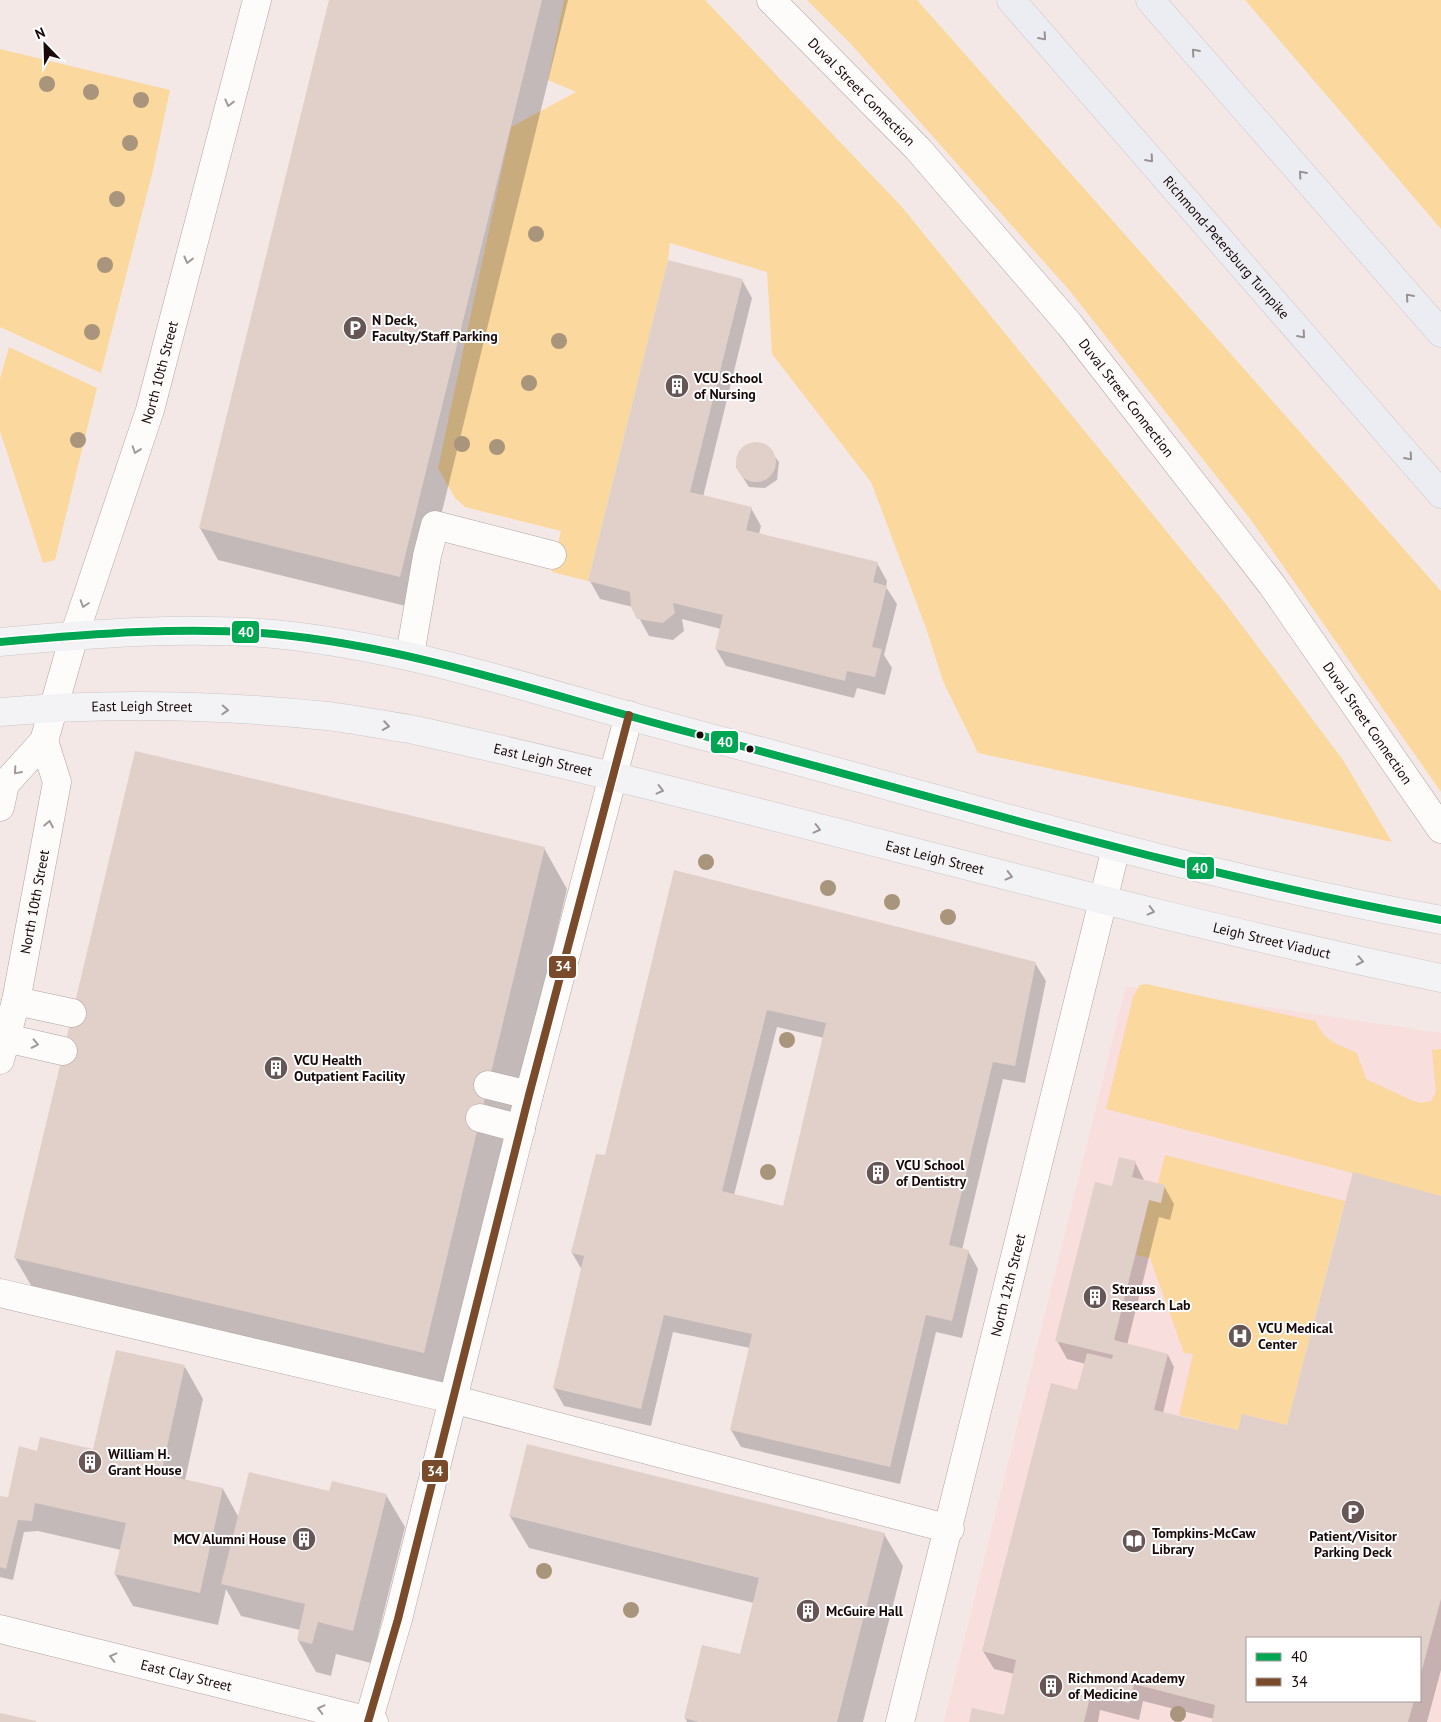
<svg xmlns="http://www.w3.org/2000/svg" width="1441" height="1722" viewBox="0 0 1441 1722" font-family="'PT Sans',sans-serif">
  <style>
    .built { fill: #f8dedd; fill-rule: evenodd }
    .green { fill: #fad89e }
    .shadow { fill: #0003; fill-rule: evenodd }
    .building { fill: #e1cfca; fill-rule: evenodd }
    .lines { fill: none; stroke-linecap: round; stroke-linejoin: round }
    .minor-casing { stroke: #b1a3a2; stroke-width: 29 }
    .major-casing { stroke: #cdc6c5; stroke-width: 29 }
    .highway-casing { stroke: #cdc6c5; stroke-width: 29 }
    .minor { stroke: #fdfcfb; stroke-width: 28 }
    .major { stroke: #f3f3f5; stroke-width: 28 }
    .highway { stroke: #ecedf2; stroke-width: 28 }
    .bus-1-casing { stroke: #fff; stroke-width: 11 }
    .bus-2-casing { stroke: #fff; stroke-width: 11 }
    .bus-1 { stroke: #00a651; stroke-width: 8 }
    .bus-2 { stroke: #7a4b2a; stroke-width: 8 }
    .tree { fill: #a8957b }
    .oneway { stroke: #989194 }
    .oneway2 { stroke: #a29a9a }
    .oneway3 { stroke: #9c9596 }
    .bus-dot { fill: #190808; stroke: #fff; stroke-width: 2 }
    .labels { text-anchor: middle; stroke-width: 4; stroke-linejoin: round; paint-order: stroke }
    .street-label { font-size: 14px; fill: #190808; stroke: #fff }
    .poi-label { font-size: 14px; font-weight: bold; fill: #190808; stroke: #fff; text-anchor: start }
    .line-badge { stroke: #fff; stroke-width: 2 }
    .badge-label { font-size: 14px; text-anchor: middle; font-weight: bold; fill: #fff }
  </style>
  <rect width="100%" height="100%" fill="#f4e8e7"/>
  <path class="built" d="M1126,986l315,47v689h-497zM1247,1638h173v63h-173z"/>
  <path class="green" d="M564,0h141l196,206 324,397 118,157 49,82 -414,-89 -35,-72 -17,-53 -55,-146 -99,-128 -5,-82 -97,-29 -2,17 -80,321 -36,-9 9,-41 -96,-24 -10,-9 -17,-30 73,-341 65,-35 -28,-12z
    M807,0h110l524,591v201l-190,-272 -182,-230 -219,-247z
    M1245,0h196v229z
    M0,49l170,41 -17,80 -52,203 -101,-46z
    M9,347l88,41 -42,172 -12,3 -43,-132v-52z
    M1146,984l169,37c11,22 21,22 42,32l9,26 45,21 10,3 10,-2 5,-9 -4,-42 9,-1v147l-335,-87 27,-112 7,-12z
    M1165,1155l180,46 -58,224 -44,-11 -5,16 -59,-15 14,-61 -9,-1 -34,-95 -14,-3 13,-55 9,-17z"/>
  <path class="shadow" d="M330,0h238l-150,609 -200,-49 -18,-32z
    M742,280l10,18 -49,199 48,11 10,18 -2,8 118,29 10,18 -1,6 11,17 -13,51 8,13 -7,27 -28,-7 -3,10 -128,-32 -10,-17 5,-20 -39,-10 2,12 -11,9 -24,-4 -16,-29 -33,-8 -10,-18z
    M753,443l12,1 14,18 -2,18 -12,8 -16,-1 -13,-20 3,-15z
    M544,848l23,41 -120,505 -408,-95 -24,-41z
    M675,872l360,91 11,18 -21,102 -22,-4 -41,171 6,1 10,18 -16,69 -26,-6 -36,152 -159,-37 -10,-17 19,-82 -77,-16 -22,94 -87,-20 -10,-18 28,-118 -10,-17 34,-96zM777,1027l47,11 -40,169 -50,-12z
    M1135,1162l10,20 19,4 10,18 -4,16 -11,-3 -32,128 41,10 6,12 -11,46 76,19 48,-6 154,-229v473l-14,52h-214l1,-3 -71,-18 -4,19 -39,-10 -2,12h-128l35,-5 10,-43 -21,-5 -11,-18 95,-260 8,-27 -19,-5 -10,-18 56,-154zM1247,1638h173v63h-173z
    M185,1367l18,32 -18,81 38,9 16,29 91,-25 56,2 19,32 -34,136 -35,-9 -5,22 -15,-4 -18,-32 2,-10 -59,-14 -15,-27 -8,36 -85,-19 -18,-32 6,-24 -83,-19 -14,1 -11,48 -13,-3v-80l10,2 28,-47 56,-2z
    M510,1516l374,18 19,32 -40,156h-176l-2,-4 56,-63 13,-52 -225,-55z"/>
  <path class="building" d="M329,0h213l-142,577 -201,-49z
    M668,260l75,19 -53,213 62,15 -6,23 132,32 -5,20 14,4 -15,61 10,2 -7,28 -28,-6 -2,10 -130,-32 8,-34 -50,-12 2,10 -12,10 -26,-4 -6,-12 -1,-15 -42,-11z
    M736 462a20 20 0 1 1 40 0a20 20 0 1 1-40 0Z
    M135,751l410,96 -121,506 -410,-95z
    M674,870l362,92 -21,104 -22,-4 -44,183 20,5 -17,71 -26,-6 -36,152 -160,-37 22,-96 -88,-19 -23,94 -88,-21 31,-132 -13,-3 25,-99 9,1zM767,1010l59,13 -43,183 -61,-15z
    M1119,1157l17,4 -4,16 33,8 -4,18 -12,-3 -35,140 54,14 -14,56 84,20 4,-16 45,11 66,-253 88,24v403l-21,78v-39h-173v63h167l-6,21h-196l3,-17 -81,-21 -5,19 -38,-10 -7,29h-115l3,-14 32,7 12,-55 -34,-9 69,-268 26,7 10,-37 25,6 1,-4 -58,-14 40,-159 17,4z
    M116,1350l69,15 -24,109 62,14 -23,105 -86,-19 12,-51 -91,-20 -3,18 -14,-1 -12,49 -6,-2v-71l8,1 11,-51 18,5 3,-14 53,12z
    M527,1444l358,89 -48,189h-138l-15,-4 18,-73 38,9 19,-76 -250,-62z
    M249,1472l80,19 3,-10 55,13 -34,137 -35,-9 -6,22 -15,-4 8,-36 -84,-20z
    M0,1713l36,8v1h-36z"/>
  <g class="lines">
    <g class="minor-casing">
      <g id="minor">
        <path id="s1" d="M771,0l147,149 151,175 203,261 169,244"/>
        <path d="M410,655l17,-99 8,-31 117,30"/>
        <path id="s2" d="M0,807l5,-23 39,-43 30,-105 76,-226 107,-410"/>
        <path d="M16,1001l56,12"/>
        <path d="M0,1033l6,5 57,13"/>
        <path id="s3" d="M0,1060l16,-59 41,-219 -13,-41"/>
        <path d="M488,1085l41,10"/>
        <path d="M480,1118l41,11"/>
        <path d="M0,1293l452,106 498,130"/>
        <path id="s4" d="M0,1629l374,93"/>
        <path d="M368,1722l30,-103 131,-524 100,-380"/>
        <path id="s5" d="M900,1722l216,-874"/>
      </g>
    </g>
    <g class="major-casing">
      <g id="major">
        <path d="M0,642c91,-8 183,-16 274,-8 144,14 279,63 418,99 249,65 495,141 749,187"/>
        <path id="s6" d="M0,712c108,-10 219,-7 327,4 27,3 55,9 83,13 345,76 685,177 1031,249"/>
      </g>
    </g>
    <g class="highway-casing">
      <g id="highway">
        <path id="s7" d="M1011,0l430,494"/>
        <path d="M1150,0l291,333"/>
      </g>
    </g>
    <use href="#minor" class="minor"/>
    <use href="#major" class="major"/>
    <use href="#highway" class="highway"/>
    <g class="bus-1-casing">
      <path id="bus-1" d="M0,642c91,-8 183,-16 274,-8 144,14 279,63 418,99 249,65 495,141 749,187"/>
    </g>
    <g class="bus-2-casing">
      <path id="bus-2" d="M368,1722l30,-103 131,-524 100,-380"/>
    </g>
    <use href="#bus-1" class="bus-1"/>
    <use href="#bus-2" class="bus-2"/>
  </g>
  <g class="tree">
    <circle cx="47" cy="84" r="8"/>
    <circle cx="91" cy="92" r="8"/>
    <circle cx="141" cy="100" r="8"/>
    <circle cx="130" cy="143" r="8"/>
    <circle cx="117" cy="199" r="8"/>
    <circle cx="536" cy="234" r="8"/>
    <circle cx="105" cy="265" r="8"/>
    <circle cx="92" cy="332" r="8"/>
    <circle cx="559" cy="341" r="8"/>
    <circle cx="529" cy="383" r="8"/>
    <circle cx="78" cy="440" r="8"/>
    <circle cx="462" cy="444" r="8"/>
    <circle cx="497" cy="447" r="8"/>
    <circle cx="706" cy="862" r="8"/>
    <circle cx="828" cy="888" r="8"/>
    <circle cx="892" cy="902" r="8"/>
    <circle cx="948" cy="917" r="8"/>
    <circle cx="787" cy="1040" r="8"/>
    <circle cx="768" cy="1172" r="8"/>
    <circle cx="544" cy="1571" r="8"/>
    <circle cx="631" cy="1610" r="8"/>
    <circle cx="1178" cy="1714" r="8"/>
  </g>
  <defs><path id="oneway-chevron" d="M-2-3.5L2.5 0L-2 3.5" fill="none" stroke-width="1.6" stroke-linecap="round" stroke-linejoin="round" transform="scale(1.25)"/></defs>
  <g class="oneway">
    <use href="#oneway-chevron" transform="translate(1043 37) rotate(49)"/>
    <use href="#oneway-chevron" transform="translate(1195 52) rotate(-131)"/>
    <use href="#oneway-chevron" transform="translate(1150 159) rotate(49)"/>
    <use href="#oneway-chevron" transform="translate(1302 174) rotate(-131)"/>
    <use href="#oneway-chevron" transform="translate(1409 297) rotate(-131)"/>
    <use href="#oneway-chevron" transform="translate(1302 335) rotate(49)"/>
    <use href="#oneway-chevron" transform="translate(1409 457) rotate(49)"/>
  </g>
  <g class="oneway2">
    <use href="#oneway-chevron" transform="translate(229 103) rotate(104)"/>
    <use href="#oneway-chevron" transform="translate(188 260) rotate(104)"/>
    <use href="#oneway-chevron" transform="translate(136 450) rotate(109)"/>
    <use href="#oneway-chevron" transform="translate(84 604) rotate(108)"/>
    <use href="#oneway-chevron" transform="translate(17 771) rotate(131)"/>
    <use href="#oneway-chevron" transform="translate(49 824) rotate(-79)"/>
    <use href="#oneway-chevron" transform="translate(35 1044) rotate(12)"/>
    <use href="#oneway-chevron" transform="translate(113 1657) rotate(-166)"/>
    <use href="#oneway-chevron" transform="translate(321 1709) rotate(-166)"/>
  </g>
  <g class="oneway3">
    <use href="#oneway-chevron" transform="translate(225 710) rotate(3)"/>
    <use href="#oneway-chevron" transform="translate(386 726) rotate(9)"/>
    <use href="#oneway-chevron" transform="translate(660 790) rotate(14)"/>
    <use href="#oneway-chevron" transform="translate(817 829) rotate(14)"/>
    <use href="#oneway-chevron" transform="translate(1009 876) rotate(14)"/>
    <use href="#oneway-chevron" transform="translate(1151 911) rotate(14)"/>
    <use href="#oneway-chevron" transform="translate(1360 961) rotate(12)"/>
  </g>
  <defs>
    <g id="parking-disc" transform="scale(1.25)"><circle r="9.5" fill="#665656" stroke="#fff"/><path d="M-3.5-5.5H1a3.5 3.5 0 0 1 0 7H-1V5.5H-3.5ZM-1-3.4V-.6H.8a1.4 1.4 0 0 0 0-2.8Z" fill="#fff"/></g>
    <g id="building-disc" transform="scale(1.25)"><circle r="9.5" fill="#665656" stroke="#fff"/><path d="M-4-6H4V6H1V3H-1V6H-4ZM-2.5-4.3h1.7v1.8h-1.7ZM.8-4.3h1.7v1.8H.8ZM-2.5-1h1.7V.8h-1.7ZM.8-1h1.7V.8H.8Z" fill="#fff"/></g>
    <g id="hospital-disc" transform="scale(1.25)"><circle r="9.5" fill="#665656" stroke="#fff"/><path d="M-5-5h3v3.5h4V-5h3V5h-3V1.5h-4V5h-3Z" fill="#fff"/></g>
    <g id="library-disc" transform="scale(1.25)"><circle r="9.5" fill="#665656" stroke="#fff"/><path d="M-6-4Q-3-5.5-.7-3.5V5Q-3 3-6 4ZM6-4Q3-5.5 .7-3.5V5Q3 3 6 4Z" fill="#fff"/></g>
  </defs>
  <g fill-rule="evenodd">
    <use href="#parking-disc" x="355" y="328"/>
    <use href="#building-disc" x="677" y="386"/>
    <use href="#building-disc" x="276" y="1068"/>
    <use href="#building-disc" x="878" y="1173"/>
    <use href="#building-disc" x="1095" y="1297"/>
    <use href="#hospital-disc" x="1240" y="1336"/>
    <use href="#building-disc" x="90" y="1462"/>
    <use href="#parking-disc" x="1353" y="1512"/>
    <use href="#building-disc" x="304" y="1539"/>
    <use href="#library-disc" x="1134" y="1541"/>
    <use href="#building-disc" x="808" y="1611"/>
    <use href="#building-disc" x="1051" y="1686"/>
  </g>
  <g class="bus-dot">
    <circle cx="700" cy="735" r="4.5"/>
    <circle cx="750" cy="749" r="4.5"/>
  </g>
  <g class="labels">
    <g class="street-label">
      <text dy="5" stroke="none"><textPath href="#s1" startOffset="129">Duval Street Connection</textPath></text>
      <text dy="5" stroke="none"><textPath href="#s7" startOffset="328">Richmond-Petersburg Turnpike</textPath></text>
      <text dy="5" stroke="none"><textPath href="#s2" startOffset="468">North 10th Street</textPath></text>
      <text dy="5" stroke="none"><textPath href="#s1" startOffset="534">Duval Street Connection</textPath></text>
      <text dy="5" stroke="none"><textPath href="#s6" startOffset="142">East Leigh Street</textPath></text>
      <text dy="5" stroke="none"><textPath href="#s1" startOffset="939">Duval Street Connection</textPath></text>
      <text dy="5" stroke="none"><textPath href="#s6" startOffset="548">East Leigh Street</textPath></text>
      <text dy="5" stroke="none"><textPath href="#s6" startOffset="952">East Leigh Street</textPath></text>
      <text dy="5" stroke="none"><textPath href="#s3" startOffset="162">North 10th Street</textPath></text>
      <text dy="5" stroke="none"><textPath href="#s6" startOffset="1299">Leigh Street Viaduct</textPath></text>
      <text dy="5" stroke="none"><textPath href="#s5" startOffset="450">North 12th Street</textPath></text>
      <text dy="5" stroke="none"><textPath href="#s4" startOffset="192">East Clay Street</textPath></text>
    </g>
    <g class="poi-label">
      <text x="372" y="325">N Deck,<tspan x="372" dy="16">Faculty/Staff Parking</tspan></text>
      <text x="694" y="383">VCU School<tspan x="694" dy="16">of Nursing</tspan></text>
      <text x="294" y="1065">VCU Health<tspan x="294" dy="16">Outpatient Facility</tspan></text>
      <text x="896" y="1170">VCU School<tspan x="896" dy="16">of Dentistry</tspan></text>
      <text x="1112" y="1294">Strauss<tspan x="1112" dy="16">Research Lab</tspan></text>
      <text x="1258" y="1333">VCU Medical<tspan x="1258" dy="16">Center</tspan></text>
      <text x="108" y="1459">William H.<tspan x="108" dy="16">Grant House</tspan></text>
      <text x="1152" y="1538">Tompkins-McCaw<tspan x="1152" dy="16">Library</tspan></text>
      <text x="1353" y="1541" text-anchor="middle">Patient/Visitor<tspan x="1353" dy="16">Parking Deck</tspan></text>
      <text x="286" y="1544" text-anchor="end">MCV Alumni House</text>
      <text x="826" y="1616">McGuire Hall</text>
      <text x="1068" y="1683">Richmond Academy<tspan x="1068" dy="16">of Medicine</tspan></text>
    </g>
  </g>
  <g class="line-badge">
    <rect x="231" y="620" width="29" height="24" rx="5" fill="#00a651"/>
    <rect x="710" y="730" width="29" height="24" rx="5" fill="#00a651"/>
    <rect x="1186" y="856" width="29" height="24" rx="5" fill="#00a651"/>
    <rect x="548" y="955" width="29" height="24" rx="5" fill="#7a4b2a"/>
    <rect x="421" y="1459" width="28" height="24" rx="5" fill="#7a4b2a"/>
  </g>
  <g class="badge-label">
    <text x="246" y="637">40</text>
    <text x="725" y="747">40</text>
    <text x="1200" y="873">40</text>
    <text x="563" y="971">34</text>
    <text x="435" y="1476">34</text>
  </g>
  <rect x="1246" y="1637" width="175" height="65" fill="#ffffff" stroke="#a39c9c"/>
  <rect x="1256" y="1653" width="25" height="8" fill="#00a651" stroke="#a39c9c"/>
  <text x="1291" y="1662" font-size="15" fill="#190808">40</text>
  <rect x="1256" y="1678" width="25" height="8" fill="#7a4b2a" stroke="#a39c9c"/>
  <text x="1291" y="1687" font-size="15" fill="#190808">34</text>
  <g transform="translate(45 45) rotate(337)" stroke="#ffffff" stroke-width="4" paint-order="stroke">
  <path d="M0-4L9 19L0 12L-9 19Z" fill="#190808"/>
  <text y="-8" font-size="14" font-weight="bold" text-anchor="middle" fill="#190808">N</text>
  </g>
</svg>
